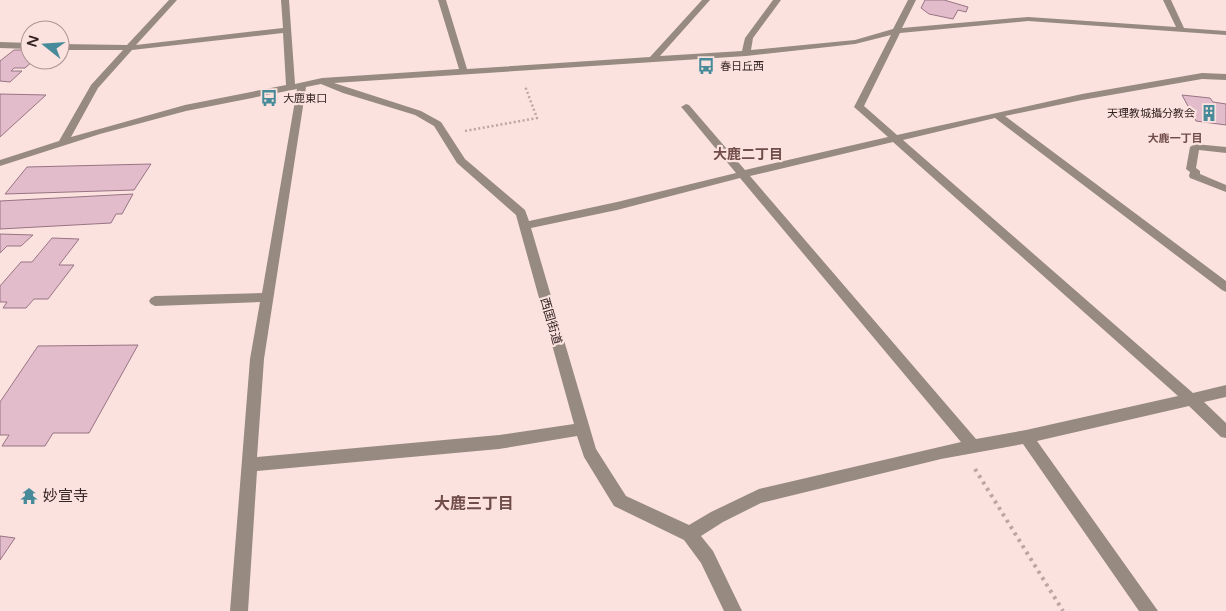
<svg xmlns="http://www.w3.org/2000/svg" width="1226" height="611" viewBox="0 0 1226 611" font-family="'Varela Round','Noto Sans JP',sans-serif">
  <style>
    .building { fill: #e3bccc; stroke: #977483 }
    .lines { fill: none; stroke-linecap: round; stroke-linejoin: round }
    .path-far1 { stroke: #bca5a2; stroke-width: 2.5; stroke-dasharray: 2 2.5; stroke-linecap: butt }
    .path { stroke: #bca5a2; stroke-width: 4; stroke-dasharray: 3 4.5; stroke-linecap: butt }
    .minor { fill: #968a81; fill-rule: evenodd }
    .labels { text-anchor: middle; stroke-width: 4.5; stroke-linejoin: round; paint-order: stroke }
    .far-poi-label { font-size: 11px; fill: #332322; stroke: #fce2df; text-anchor: start }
    .far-neighbourhood-label { font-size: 11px; font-weight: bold; fill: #704d49; stroke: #fce2df }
    .street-label { font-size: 12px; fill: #332322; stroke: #fce2df }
    .neighbourhood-label { font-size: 14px; font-weight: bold; fill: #704d49; stroke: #fce2df }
    .near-poi-label { font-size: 15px; fill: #332322; stroke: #fce2df; text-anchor: start }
    .near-neighbourhood-label { font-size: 16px; font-weight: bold; fill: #704d49; stroke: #fce2df }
  </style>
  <rect width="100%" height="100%" fill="#fce2df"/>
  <path class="building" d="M925,0h19l24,7 -2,5 -8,-2 -5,9 -24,-5 -8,-6z
    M14,50h16v10h4l-9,8h-11l-3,3h11l-12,11 -10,-1v-20z
    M0,94l46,1 -46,42z
    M1182,95l28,3 3,4 13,2v21l-30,-4z
    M151,164l-17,26 -129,4 22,-27z
    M133,194l-11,20h-6l-5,9 -111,6v-28z
    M0,234l33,1 -12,11h-14l-7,7z
    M52,238l27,1 -20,26h15l-26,34h-14l-8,9h-23l4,-6h-7v-16l21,-24h11z
    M138,345l-49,88h-36l-8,13h-43l7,-11h-9v-33l38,-56z
    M0,536l15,2 -15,22z"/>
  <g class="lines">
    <path class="path-far1" d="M465,131l72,-13 -12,-32"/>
    <path class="path" d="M975,469l88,142"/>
    <path class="minor" d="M169,0h8l-41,45 147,-17 -2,-28h8l6,84 27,-6 137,-9 -21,-69h8l21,69 183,-12 52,-57h8l-50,56 82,-5 3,-13 28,-38h8l-28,38 -2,12 104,-10 38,-11 15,-29h8l-14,28 126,-11 148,10 -13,-27h8l13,28 42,3v4l-198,-14 -128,12 -36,73 33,29 185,-41 120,-21 24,1v6l-24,-1 -120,21 -77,16 221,165v11l-4,-2 -227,-172 -92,22 290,253 33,-8v12l-22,5 22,21v15l-5,-1 -32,-31 -152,35 121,170h-19l-116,-167 -82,15 -180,44 -38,19 -22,14 12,15 29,60h-18l-23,-48 -17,-23 -70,-34 -30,-49 -7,-21 -78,13 -242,22 -9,140h-18l20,-252 10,-57 -105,4 -4,-2 -2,-3 2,-3 4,-2 107,-3 35,-204 -111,22 -86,23 -100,32v-6l59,-19 32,-56 32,-35h-63v-6l67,1zM283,33l3,52 -101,20 -114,32 27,-49 34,-38zM891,35l-37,72 34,30 -143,33 -56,-65 -3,-1 -5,3 2,2 53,64 -119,29 -88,19 -4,-11 -60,-51 -24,-37 -20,-11 -87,-28 412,-27 109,-12zM321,84l22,9 72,22 19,11 23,37 59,52 58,209 -75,11 -242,22 7,-98 42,-272zM893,142l285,254 -152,34 -50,9 -226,-263zM740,178l221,264 -202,47 -48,23 -22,13 -63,-29 -30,-47 -65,-221 86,-18z
      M0,42l30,1v6l-30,-1z
      M1195,144l31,3v6l-27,-3 -3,18 4,3v3l26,11v7l-36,-14 -1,-2 1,-4 -4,-3 4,-22z"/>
  </g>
  <defs>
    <g id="bus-bare" transform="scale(1.35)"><path d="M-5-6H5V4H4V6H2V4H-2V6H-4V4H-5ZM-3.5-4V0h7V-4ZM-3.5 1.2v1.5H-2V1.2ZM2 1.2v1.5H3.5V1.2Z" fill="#478b9a" stroke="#fce2df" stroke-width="2.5" paint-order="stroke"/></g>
    <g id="building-bare" transform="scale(1.35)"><path d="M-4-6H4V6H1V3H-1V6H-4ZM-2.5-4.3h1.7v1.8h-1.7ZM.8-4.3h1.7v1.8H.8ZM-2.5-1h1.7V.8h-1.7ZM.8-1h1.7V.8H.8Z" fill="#478b9a" stroke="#fce2df" stroke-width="2.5" paint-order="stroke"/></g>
    <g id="temple-bare" transform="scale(1.35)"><path d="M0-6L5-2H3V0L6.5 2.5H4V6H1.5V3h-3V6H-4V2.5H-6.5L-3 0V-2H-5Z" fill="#478b9a" stroke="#fce2df" stroke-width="2.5" paint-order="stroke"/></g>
  </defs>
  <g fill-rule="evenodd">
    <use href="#bus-bare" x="706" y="66"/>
    <use href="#bus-bare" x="269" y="98"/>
    <use href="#building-bare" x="1209" y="113"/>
    <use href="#temple-bare" x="29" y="496"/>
  </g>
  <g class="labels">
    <g class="far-poi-label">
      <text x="720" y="70">春日丘西</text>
      <text x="283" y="102">大鹿東口</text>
      <text x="1195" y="117" text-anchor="end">天理教城攝分教会</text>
    </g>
    <g class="far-neighbourhood-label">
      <text x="1175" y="142">大鹿一丁目</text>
    </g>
    <g class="street-label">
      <text transform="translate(551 321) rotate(74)" y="4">西国街道</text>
    </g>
    <g class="neighbourhood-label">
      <text x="748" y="159">大鹿二丁目</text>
    </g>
    <g class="near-poi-label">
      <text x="43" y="501">妙宣寺</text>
    </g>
    <g class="near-neighbourhood-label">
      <text x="474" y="509">大鹿三丁目</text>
    </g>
  </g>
  <g transform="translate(45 45) rotate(287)"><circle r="24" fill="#fce2df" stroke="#ac9693"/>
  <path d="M0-4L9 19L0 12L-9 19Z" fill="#478b9a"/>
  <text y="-8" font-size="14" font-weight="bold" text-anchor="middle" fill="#332322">N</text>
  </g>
</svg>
